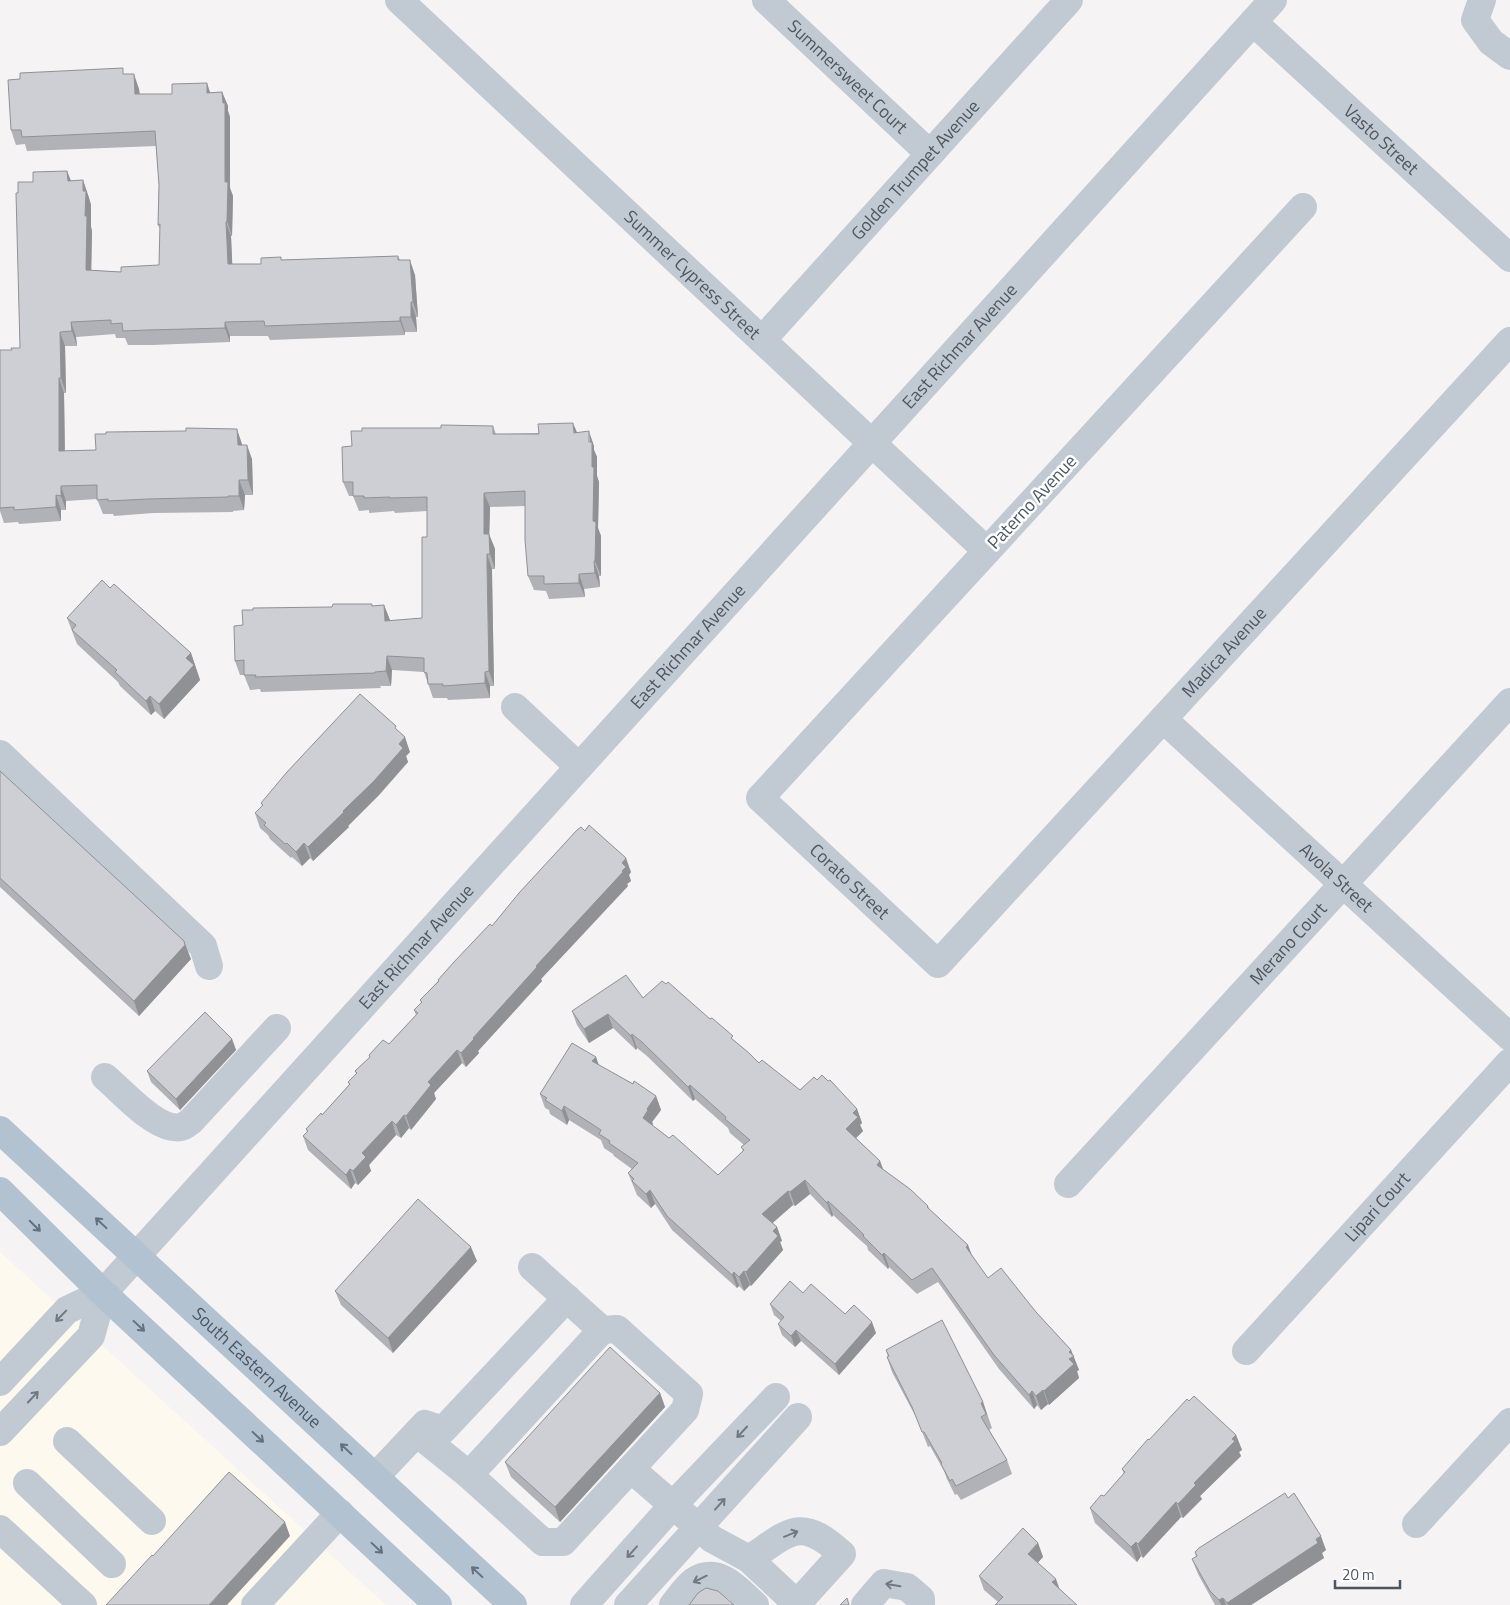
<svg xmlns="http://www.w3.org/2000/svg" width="1510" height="1605" viewBox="0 0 1510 1605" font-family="'Titillium Web',sans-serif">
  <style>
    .commercial { fill: #fdf9ef }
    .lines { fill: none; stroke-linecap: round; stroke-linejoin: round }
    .minor { stroke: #c1cad2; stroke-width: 28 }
    .major { stroke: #b3c2d1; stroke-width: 28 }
    .wall { fill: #b0b2b7 }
    .shaded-wall { fill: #909195 }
    .building { fill: #cdcfd5; stroke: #909195 }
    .oneway { stroke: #64717d }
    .oneway2 { stroke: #6e7983 }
    .labels { text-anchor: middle; stroke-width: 5; stroke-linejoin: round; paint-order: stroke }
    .street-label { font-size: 18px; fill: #4a5661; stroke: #fff }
  </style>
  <rect width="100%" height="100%" fill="#f5f3f3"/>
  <path class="commercial" d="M0,1252l386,353h-386z"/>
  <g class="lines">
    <g class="minor">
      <path id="s1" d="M399,0l588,551"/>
      <path id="s2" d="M766,0l164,154"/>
      <path d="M1482,0l-7,20 16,22 19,14"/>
      <path id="s3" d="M1253,22l257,236"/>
      <path id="s4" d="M1303,207l-543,591 178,166 572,-623"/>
      <path id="s5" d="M762,340l307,-340"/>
      <path d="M515,707l63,59"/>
      <path id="s6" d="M1163,719l347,318"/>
      <path d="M0,754l203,192 6,20"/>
      <path d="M105,1077c17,14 52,55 76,50 3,0 7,-4 10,-6l86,-93"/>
      <path id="s7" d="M1068,1184l442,-482"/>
      <path id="s8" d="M1246,1351l264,-289"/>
      <path id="s9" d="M0,1382l67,-72 36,-17 1170,-1293"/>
      <path d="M0,1432l91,-96 12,-43"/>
      <path d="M417,1433l52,42 74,67h20l122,-132 4,-16 -72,-65 -15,1 -70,-63"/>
      <path d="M67,1441l85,80"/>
      <path d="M631,1469l81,70 37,20 48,45"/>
      <path d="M469,1475l133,-145"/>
      <path d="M375,1477l50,-53 18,6 124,-132"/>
      <path d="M27,1483l85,81"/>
      <path d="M1416,1524l94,-102"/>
      <path d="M0,1529l83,76"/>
      <path d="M749,1559c42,-28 51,-43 93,-5l-46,51"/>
      <path d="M255,1605l85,-92"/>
      <path d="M584,1605l89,-100 103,-108"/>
      <path d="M628,1605l170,-188"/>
      <path d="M673,1605c6,-7 13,-18 21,-24 25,-16 44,9 61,24"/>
      <path d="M865,1605l19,-22 23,4 14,12v6"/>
    </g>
    <g class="major">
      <path id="s10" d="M0,1130l513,475"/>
      <path d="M0,1191l103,102 335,312"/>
    </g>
  </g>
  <path class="wall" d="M125,74l14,15 1,5h32l50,-2 6,14v5l2,6v71l3,8 -1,40h-1l1,28h29l21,-4 116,-4 2,4 15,15 3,42h-2l1,15h-12v3l-135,5 -2,-4h-38v6l-78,3h-24l-3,-7h-9l-1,-4 -39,3 1,9h-12l1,47h-2l1,58 177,-6 10,14 1,36h-8l-1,15 -11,1v1l-80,1 -39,3 -1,-2h-10l-6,-15 -31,2v9h-5v11l-42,3 -1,-2 -14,1 -4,-12v-161h12l8,-2 -2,-155 15,-11 34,-11 4,10 12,-1 6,18 2,7v22l1,4 -1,39 30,2 38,-7 1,-36 -2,-4 1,-40 -3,-39 -129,5 -2,-7 -9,1 -5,-15z
    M493,426l3,8 81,-2 17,14v4l3,7v19l2,6 -1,46 3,8v40h-2l1,11 -16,2 1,8 -36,2 -3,-8 -12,-1 -6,-14 -3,-70 -35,1 -1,27 6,15v20h-3v12l2,105h-4v12l-42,2 -1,-2h-14l-9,-26 -32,-2 -1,16h-11l1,2 -120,4 -1,-3 -10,1 -6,-15h-4l-5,-14 8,-36 130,-19 11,-1 6,16 32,-3 5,-81v-26l-32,2 -1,-2 -25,2v-3l-10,1 -6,-15h-4l-6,-14 9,-36 89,-18z
    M110,588l81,65 9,27 -36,39 -9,-8 -4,4 -31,-29 -2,-4 -41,-38 -10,-26z
    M398,731l12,21 -4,4 2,6 -29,33 -31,31 1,1 -36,34 -3,-3 -8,8 -10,-9 -1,1 -21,-19 -2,-4 -8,-7 -5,-15 7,-7 -1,-3z
    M0,771l191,188 -52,57 -139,-129z
    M631,872l-2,3 2,6 -4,3 1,2 -87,93 1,2 -64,70 1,2 -13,14 -4,-4 -28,30 2,6 -25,31 -2,-2 -8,10 -5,-3 -27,30 2,6 -13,14 -3,-2 -4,6 -43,-39 -5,-14 4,-4 -1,-3 16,-14 27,-30 -1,-3 8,-8 -1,-3 15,-14 -1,-2 20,-11 27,-29 -2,-5 7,-7 -1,-3 18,-19v-1l54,-54z
    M643,998l92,43 24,22 41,27 17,-10 40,29 5,14 -2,2 3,6 -7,7 24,23 3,8 45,37 2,4 38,35 5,13 15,20 48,34 35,38 8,20 -2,1 2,7 -30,27 -1,-1 -7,6 -4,-5 -3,4 -35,-40 -61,-87 -21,12 -28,-27 -1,2 -20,-19 -1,-4 -7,-6 -27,-25 -1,2 -22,-23 -15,12 -2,-1 -21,18 5,4 5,14 -2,1 3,8 -32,36 -1,-1 -6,6 -5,-5 -2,2 -65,-58 -17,-26 -4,4 -14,-13 -9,-22 4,-4 -18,-13 -1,-2 -9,-6 -3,-8 -32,-20 -2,5 -17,-11 -1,-4 -4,-2 -5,-14 56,-37 2,8 58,31 5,14 -9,12 1,2 -1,1 66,50 25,-24 -2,-4 3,-2 -14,-12 -2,-5 -33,-29 -2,2 -46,-45 -10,-8 -1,2 -23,-22 -24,15 -12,-18 -5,-14z
    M232,1039l4,11 -56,60 -29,-28 -4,-11z
    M477,1261l-84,92 -52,-48 -6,-14z
    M770,1304l75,10 31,19 -37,42 -38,-34 -6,6 -13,-12 -4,-11 3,-3 -7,-6z
    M886,1350l97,52 9,26 -3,2 18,30 5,14 -51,26 -4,-6 -2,1 -8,-16 -3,-8 -14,-25 -2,1 -10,-26 -26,-49 -5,-15h1z
    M660,1393l5,14 -105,115 -49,-45 -6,-15z
    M1236,1435l6,15 -3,2 2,4 -41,40 2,3 -19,19 -2,-1 -38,41 -2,-2 -4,6 -42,-39 -5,-15 14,-12 20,-22 -2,-5 27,-29z
    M1288,1498l38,52 -4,3 2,5 -73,47h-36l-17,-31 -6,-15 4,-2 -1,-5z
    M1038,1543l5,14 -45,45 -14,-12 -5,-14z"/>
  <path class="shaded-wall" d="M134,74l5,15 1,19 -5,-14z
    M207,83l5,15 -5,-5z
    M222,92l6,14v5l2,6v71l3,8 -1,40 -5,-15z
    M67,171l6,15 -5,-5z
    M83,180l6,18 2,7v22l1,4 -1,54 -5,-15 -1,-54z
    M226,222l5,14 2,43 -5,-15z
    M410,260l5,15 3,42 -5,-15z
    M411,302l5,15 1,15 -6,-15z
    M400,317l5,15v3l-5,-14z
    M71,322l5,15 1,9 -5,-15z
    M225,322l5,14v6l-5,-14z
    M60,332l5,14 1,47 -5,-15z
    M59,378l5,15 1,73 -6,-15z
    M573,423l6,14 -5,-4z
    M237,429l5,15 1,16 -5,-15z
    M589,431l5,15v4l3,7v19l2,6 -1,46 3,8v40l-6,-15 -2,-40 -1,-54z
    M247,445l5,14 1,36 -5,-15z
    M239,480l6,15 -1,15 -5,-14z
    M61,486l5,15v9l-5,-14z
    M484,493l6,14 -1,42 -5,-15z
    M56,495l5,15v11l-5,-14z
    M489,534l6,15v20l-5,-15z
    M487,554l5,15 2,117 -5,-15z
    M594,561l5,15 1,11 -5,-14z
    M579,574l5,15 1,8 -6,-14z
    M384,605l6,15v16l-5,-15z
    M191,653l9,27 -36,39 -5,-15 27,-46z
    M387,656l5,14 -1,16 -5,-15z
    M485,672l5,14v12l-5,-15z
    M150,696l5,15 -4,4 -5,-14z
    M405,737l5,15 -4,4 2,6 -29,33 -31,31 1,1 -36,34 -5,-14z
    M304,843l6,15 -8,8 -6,-14z
    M626,858l5,14 -2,3 2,6 -4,3 1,2 -87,93 1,2 -64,70 1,2 -13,14 -5,-14 12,-15 63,-72z
    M184,941l7,18 -52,57 -5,-15z
    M608,1014l5,14 -24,15 -5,-14z
    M632,1034l5,14 -1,2 -5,-14z
    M232,1039l4,11 -56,60 -4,-11z
    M457,1050l5,13 -28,30 2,6 -25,31 -5,-14 22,-34z
    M596,1057l5,14 -9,-10z
    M690,1085l5,14 -2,2 -5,-14z
    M656,1096l5,14 -9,12 1,2 -5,7 -5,-13 4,-9z
    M564,1106l5,14 -2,5 -5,-14z
    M857,1109l5,14 -2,2 3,6 -12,12 -5,-14 7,-16z
    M404,1115l5,13 -8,10 -5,-13z
    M392,1121l4,14 -27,30 2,6 -13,14 -5,-14 9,-18z
    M880,1161l5,14 -8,-10z
    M350,1169l5,14 -4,6 -5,-14z
    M805,1180l5,14 -15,12 -5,-14z
    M650,1190l5,14 -4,4 -5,-14z
    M788,1191l5,14 -26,23 -5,-14z
    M828,1201l5,14 -1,2 -5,-14z
    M777,1227l5,14 -2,1 3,8 -32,36 -5,-14 27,-41z
    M968,1245l5,14 -7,-12z
    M471,1247l6,14 -84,92 -5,-15z
    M884,1253l5,14 -1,2 -6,-14z
    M744,1271l6,14 -6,6 -5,-14z
    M734,1272l5,14 -2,2 -5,-13z
    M872,1322l4,11 -37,42 -4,-11z
    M796,1330l5,11 -6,6 -4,-11z
    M1071,1350l8,20 -2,1 2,7 -30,27 -5,-14 25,-32v-7z
    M1043,1390l5,14 -7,6 -5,-14z
    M1032,1391l5,14 -3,4 -5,-14z
    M660,1393l5,14 -105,115 -5,-15z
    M983,1402l5,15 -7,-14z
    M1236,1435l6,15 -3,2 2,4 -41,40 2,3 -19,19 -5,-14 16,-21 38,-44z
    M1176,1502l5,15 -38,41 -5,-14z
    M285,1522l5,14 -63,69h-18z
    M1321,1536l5,14 -4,3 2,5 -73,47h-23l-1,-2z
    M1136,1542l5,14 -4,6 -6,-15z
    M1038,1543l5,14 -10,11 -5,-14z
    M1056,1579l5,14 -9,-11z
    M1223,1598l3,7h-5l-2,-5z"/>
  <path class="building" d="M123,68v6h11l1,20h37v-10l35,-1v10l15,-1 1,11h2v79h3l-1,39 -1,1 2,42h33v-6l20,-1v3l117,-4v4h12l3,42h-2v15h-11v4l-135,5 -1,-5 -39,1v6l-78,2 -24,1 -1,-8 -11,1v-4l-40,2 1,9 -12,1 1,46h-2v73l37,-1 -1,-16h11v-2l80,-1v-3l51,1 1,16h9l1,35h-9v16h-11v1l-80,2 -40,2v-2l-11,1v-15l-36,1v10l-5,-1v12l-42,3v-3l-14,1v-158h12l-1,-2h9l-4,-155h2v-11h15v-10l34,-1 1,10 15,-1v11h3l-1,25h2l-1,54 35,2v-5l38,-2 1,-41 -2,1 1,-40 -4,-54 -133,6 -1,-7h-10l-3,-50 12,-1v-6z
    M573,423l1,10 15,-2v11h3v25h2l-1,54 3,1 -1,39h-1l1,12 -16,1v9l-35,1v-8h-16l-3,-36v-49l-41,2v41h5l1,20h-3v12l2,105 -4,1v11l-42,3v-2h-15l-1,-11 -3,-1v-14l-37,-2 -1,15 -11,1v1l-120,4 1,-2h-12v-15l-9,1 -1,-35 9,-1 -1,-15h11v-2l79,-1 1,-3h39v2l12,-1 1,16 37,-3v-81h5v-40l-38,1 1,-1 -26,1v-2h-11v-14h-10l-1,-35 10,-1 -1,-15h11v-3h79v-3l52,1v8h46l-1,-10z
    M102,580l8,8 4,-4 77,69 -5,5 8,7 -35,39 -9,-8 -4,5 -31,-29 2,-2 -45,-40 4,-5 -9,-7z
    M360,694l36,32 -1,2 10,9 -6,7 4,4 -29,33 -31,30 1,1 -36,35 -4,-4 -8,9 -9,-9 -2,1 -21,-19 2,-2 -11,-10 8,-8 -2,-2 26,-31z
    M0,771l184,170 1,4 -51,56 -134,-123z
    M589,825l37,33 -4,5 4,4 -4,4 1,1 -87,94 1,1 -64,71 1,1 -13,14 -4,-3 -29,32 3,3 -25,31 -2,-1 -8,10 -4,-4 -30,32 4,4 -13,14 -3,-2 -4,6 -43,-39 5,-5 -2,-2 15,-16 1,2 28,-31 -2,-2 9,-9 -2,-2 15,-14 -1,-2 14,-15 6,4 29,-31 -4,-3 8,-8 -2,-2 19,-19 -1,-1 15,-17 37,-39 2,2 27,-33 58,-63 4,-3 4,4z
    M626,975l17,23 19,-17 4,3 2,-2 42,37 2,-1 21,18 -2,2 18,15 10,10 3,-3 38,30 14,-13 3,3 5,-5 6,6 2,-1 27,29 -4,4 5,4 -12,12 34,32 -3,4 33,24 18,17 -1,1 41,38 -2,2 22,31 13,-10 35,44 35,38 -2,2 5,4 -5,3 5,5 -30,27 -1,-1 -7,6 -4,-5 -3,4 -35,-40 -62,-87 -20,12 -28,-27 -2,2 -19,-19 1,-1 -9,-9 -27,-25 -1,2 -22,-23 -15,12 -2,-1 -26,23 15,13 -4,4 5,5 -32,36 -2,-1 -5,6 -5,-5 -2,3 -65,-59 -17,-26 -4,4 -14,-13 2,-2 -6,-6 10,-10 -29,-20 1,-2 -11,-7 2,-4 -37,-24 -2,5 -17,-11 2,-2 -7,-4 32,-51 24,14 -4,4 41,23 1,-3 22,15 -9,13 1,1 -5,8 26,20 4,-3 45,40 26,-25 -3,-3 9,-7 -25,-21 1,-2 -36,-32 -2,2 -46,-45 -10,-8 -1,2 -23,-22 -24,15 -12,-18z
    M205,1012l27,27 -56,60 -29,-28z
    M418,1199l53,48 -83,91 -53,-47z
    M790,1281l13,12 8,-9 34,30 9,-9 18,17 -37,42 -39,-34 -5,6 -13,-12 6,-7 -14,-13z
    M942,1320l41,82 -2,1 5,11 -5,3 26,43 -51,26 -4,-7 -2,2 -9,-17 1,-1 -18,-31h-2l-10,-25 -25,-50 2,-1 -3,-6z
    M610,1347l50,46 -105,114 -50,-45z
    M1194,1396l42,39 -4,4 3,2 -41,42 2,2 -18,19 -2,-2 -38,42 -2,-2 -5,5 -41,-39 11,-13 3,1 21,-24 -3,-3 26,-30 1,1 38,-41 2,2z
    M229,1472l56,50 -76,83h-103l46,-50 1,1z
    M1285,1493l3,5 6,-5 27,43 -5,3 2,4 -91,60 -4,-5 -4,2 -9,-9 -18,-32 5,-3 -2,-4 4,-4z
    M1023,1528l15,15 -10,11 28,25 -4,3 25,23h-82l8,-8 -24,-21z
    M706,1588l12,3 16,14h-45l9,-12z
    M847,1598l2,7h-9z"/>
  <defs><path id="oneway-shaft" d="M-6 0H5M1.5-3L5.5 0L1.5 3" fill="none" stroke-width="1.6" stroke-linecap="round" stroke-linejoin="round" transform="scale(1.25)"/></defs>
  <g class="oneway">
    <use href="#oneway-shaft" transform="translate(101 1223) rotate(-137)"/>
    <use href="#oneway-shaft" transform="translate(35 1226) rotate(45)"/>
    <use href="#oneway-shaft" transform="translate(139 1326) rotate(43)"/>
    <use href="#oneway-shaft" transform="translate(258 1437) rotate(43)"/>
    <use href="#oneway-shaft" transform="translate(346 1449) rotate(-137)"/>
    <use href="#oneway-shaft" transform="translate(377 1548) rotate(43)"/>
    <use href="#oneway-shaft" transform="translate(477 1572) rotate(-137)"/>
  </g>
  <g class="oneway2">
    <use href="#oneway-shaft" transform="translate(61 1316) rotate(134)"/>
    <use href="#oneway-shaft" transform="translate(33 1397) rotate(-47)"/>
    <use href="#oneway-shaft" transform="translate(742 1432) rotate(133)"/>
    <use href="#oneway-shaft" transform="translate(720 1504) rotate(-48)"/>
    <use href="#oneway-shaft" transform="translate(791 1534) rotate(-22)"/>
    <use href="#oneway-shaft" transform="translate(632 1552) rotate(132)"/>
    <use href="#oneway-shaft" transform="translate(700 1579) rotate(154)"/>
    <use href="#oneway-shaft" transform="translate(893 1585) rotate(-171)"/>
  </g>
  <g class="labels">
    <g class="street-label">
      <text dy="6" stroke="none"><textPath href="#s2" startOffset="112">Summersweet Court</textPath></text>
      <text dy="6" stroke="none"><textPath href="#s3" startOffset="174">Vasto Street</textPath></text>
      <text dy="6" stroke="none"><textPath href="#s5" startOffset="229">Golden Trumpet Avenue</textPath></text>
      <text dy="6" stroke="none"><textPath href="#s1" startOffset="402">Summer Cypress Street</textPath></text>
      <text dy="6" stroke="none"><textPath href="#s9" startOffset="1415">East Richmar Avenue</textPath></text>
      <text transform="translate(1032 502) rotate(-47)" y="6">Paterno Avenue</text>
      <text dy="6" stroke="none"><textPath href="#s9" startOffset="1010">East Richmar Avenue</textPath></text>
      <text dy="6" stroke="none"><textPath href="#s4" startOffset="1469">Madica Avenue</textPath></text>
      <text dy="6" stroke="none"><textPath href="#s6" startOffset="235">Avola Street</textPath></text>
      <text dy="6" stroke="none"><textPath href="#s4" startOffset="925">Corato Street</textPath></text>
      <text dy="6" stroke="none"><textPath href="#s7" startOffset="326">Merano Court</textPath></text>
      <text dy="6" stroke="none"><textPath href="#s9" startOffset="605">East Richmar Avenue</textPath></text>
      <text dy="6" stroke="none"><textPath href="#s8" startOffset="195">Lipari Court</textPath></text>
      <text dy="6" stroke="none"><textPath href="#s10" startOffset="350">South Eastern Avenue</textPath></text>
    </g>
  </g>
  <path d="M1335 1580v8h65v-8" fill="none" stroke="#4a5661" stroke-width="2.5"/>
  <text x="1342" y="1580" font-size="15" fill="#4a5661" stroke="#ffffff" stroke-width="4" paint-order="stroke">20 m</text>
</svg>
